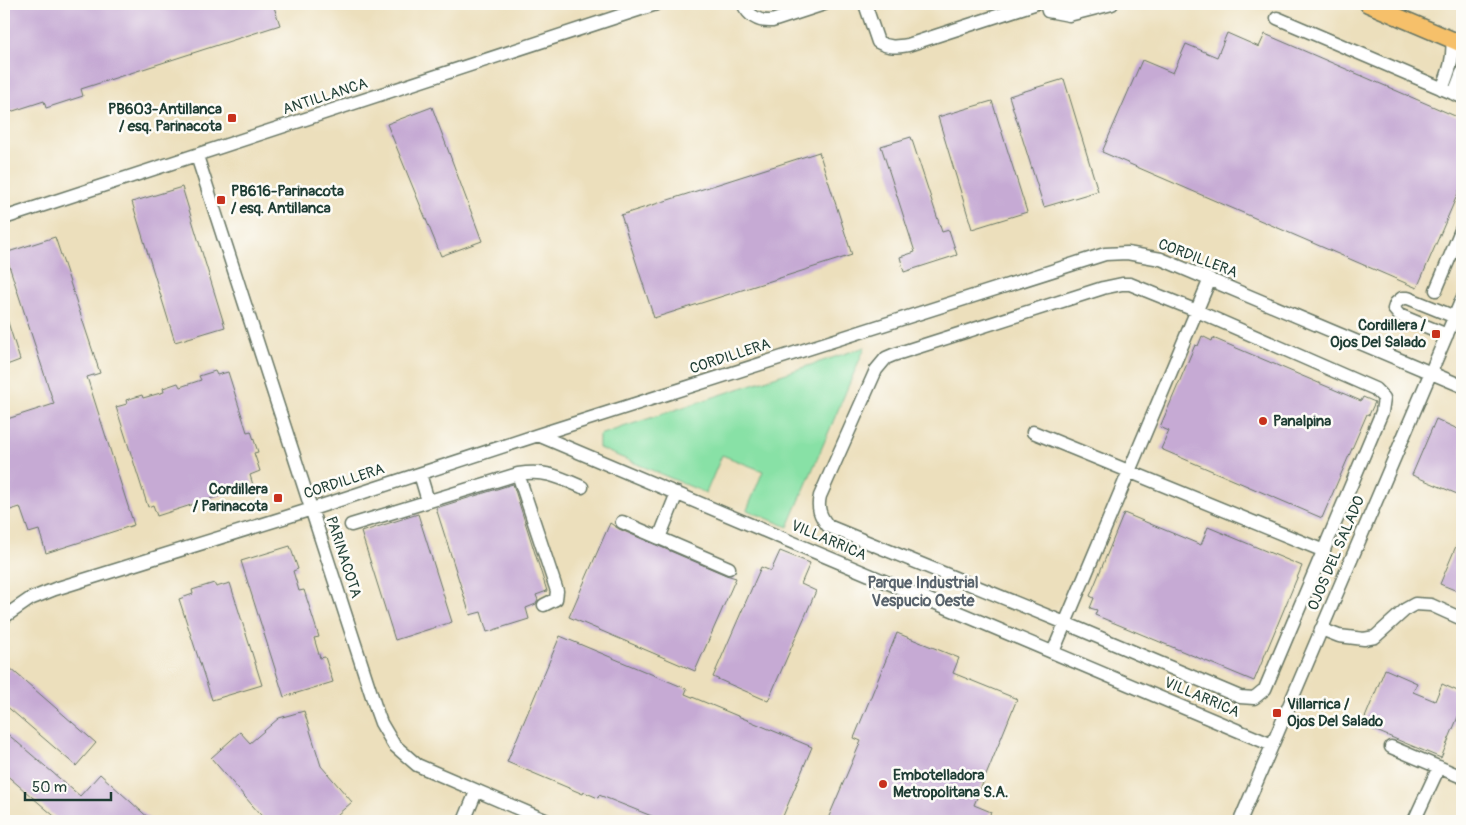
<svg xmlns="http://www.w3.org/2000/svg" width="1466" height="825" viewBox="0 0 1466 825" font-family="Pangolin,sans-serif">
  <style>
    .green { fill: #88e1a6; stroke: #548f6d }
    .building { fill: #c6aad4 }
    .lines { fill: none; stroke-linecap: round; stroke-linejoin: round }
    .minor-casing { stroke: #677664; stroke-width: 15 }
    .major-casing { stroke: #677664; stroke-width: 19 }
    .minor { stroke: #fff; stroke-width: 12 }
    .major { stroke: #f6c06b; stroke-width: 16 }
    .poi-dot { fill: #c8321e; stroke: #fdfcf7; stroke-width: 2 }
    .labels { text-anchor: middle; stroke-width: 5; stroke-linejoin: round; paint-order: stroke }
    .street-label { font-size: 15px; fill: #1f3d34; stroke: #fdfcf7 }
    .poi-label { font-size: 15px; font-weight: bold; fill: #1f3d34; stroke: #fdfcf7; text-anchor: start }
    .neighbourhood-label { font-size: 16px; font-weight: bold; fill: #59636c; stroke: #fdfcf7 }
  </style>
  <rect width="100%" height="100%" fill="#fdfcf7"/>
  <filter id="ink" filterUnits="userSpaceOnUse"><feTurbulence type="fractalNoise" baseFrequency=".02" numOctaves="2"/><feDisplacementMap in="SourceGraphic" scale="10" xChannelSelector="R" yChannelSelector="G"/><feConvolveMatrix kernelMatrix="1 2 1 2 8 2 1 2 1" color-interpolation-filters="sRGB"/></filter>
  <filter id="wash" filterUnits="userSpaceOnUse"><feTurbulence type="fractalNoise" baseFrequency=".0096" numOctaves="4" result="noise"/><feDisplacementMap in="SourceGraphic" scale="20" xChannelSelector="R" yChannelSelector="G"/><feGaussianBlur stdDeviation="1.12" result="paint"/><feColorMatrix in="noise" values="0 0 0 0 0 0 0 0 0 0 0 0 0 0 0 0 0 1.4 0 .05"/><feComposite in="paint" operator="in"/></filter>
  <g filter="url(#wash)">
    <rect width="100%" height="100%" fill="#ecdfbc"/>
    <path class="green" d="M865,347l-77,180 -41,-17 16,-39 -41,-16 -16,38 -107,-45v-13z"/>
    <g id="blocks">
      <path class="building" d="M4,4h269l7,21 -199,64 2,7 -37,12 -2,-7 -40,13z
        M1227,33l32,14 6,-13 197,85v65l-45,104 -315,-136 40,-92 31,13 13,-29 31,13z
        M1064,79l34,112 -54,16 -35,-111z
        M992,101l35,111 -55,17 -34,-112z
        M432,107l50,134 -41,15 -54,-132z
        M911,137l31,95 7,-2 8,25 -53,17 -4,-15 15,-5 -34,-106z
        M819,152l33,103 -198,63 -33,-103z
        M182,187l43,140 -50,15 -43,-140z
        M55,237l45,136 -13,4 47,148 -88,28 -7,-23 -10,3 -9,-26 -16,5v-92l50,-16 -49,-151z
        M4,316h2l14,44 -16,6z
        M1202,336l10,5 1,-3 148,63 2,-4 12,5 -6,13 -2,-1 -45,104 -161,-69 8,-18 -9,-4 35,-82 3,1z
        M215,371l2,4 11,-3 19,60 4,-1 7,21 -4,1 6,18 -10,4 3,10 -96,31 -4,-11 -5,2 -32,-100 11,-3 -1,-4 16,-5 1,3 21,-6 -1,-4 15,-5 2,4 21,-7 -2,-4z
        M1436,419l26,12v65l-50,-21z
        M513,484l34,107 -11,4 2,5 -2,4 -10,4 3,11 -42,13 -6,-20 -11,3 -34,-107z
        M1124,513l77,32 7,-18 94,39 -48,115 -159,-66 2,-5 -7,-2 4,-10 -4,-2z
        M418,514l34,108 -57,18 -34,-108z
        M610,523l9,6 107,46 10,3 -41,93 -126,-54z
        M1462,532v61l-22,-9z
        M290,546l8,23 -5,2 6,20 5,-1 15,47 -5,1 6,20 5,-1 8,25 -49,15 -43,-136z
        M780,551l30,12 -9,21 15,7 -48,110 -55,-24 48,-110 10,4z
        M214,583l2,4 14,-4 32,102 -50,15 -33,-101 14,-5 -1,-4z
        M897,633l62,25 -6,15 64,26 -43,106 17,7 -4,9h-160l34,-80 -7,-3z
        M560,636l127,53 -2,5 127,53 -31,74h-117l-65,-26 -1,3 -14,-6 -1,2 -76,-32z
        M10,668l86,75 -20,23 -72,-62v-29z
        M1385,669l32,14 -4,9 22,9 7,-17 20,9v14l-21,51 -79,-33z
        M304,711l17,55 31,36 -22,19h-64l-55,-63 29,-26 10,11 29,-25z
        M4,731l76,65 20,-22 52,47h-92l-56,-48z"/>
    </g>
  </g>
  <g filter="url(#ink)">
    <use href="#blocks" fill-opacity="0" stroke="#677664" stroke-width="1"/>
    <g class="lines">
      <g class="minor-casing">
        <path id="minor" d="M743,4c6,12 15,18 29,17l52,-17
          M865,4l13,38c11,6 18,5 30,3l126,-41
          M1046,4l2,7 21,4 43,-11
          M1277,18l185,79
          M1442,89c7,-17 12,-31 10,-50
          M1454,94l8,-21
          M197,156l180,556 4,11 13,22 23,20 130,56
          M4,218l652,-214
          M1122,284h8l67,27 178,78 9,9 -2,14 -117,277 -11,9 -14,-1 -175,-74 -237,-97c-8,-10 -11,-18 -8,-30l56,-126 10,-12 7,-3 210,-67z
          M1436,290l26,-62
          M1447,335l-48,-20 -5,-6 2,-6 6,-5h6l47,19
          M1033,432l291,119
          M538,435l734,310
          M420,474l8,27
          M518,474l39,117 -1,8 -12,6
          M622,522l107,46
          M351,525l167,-51c27,-4 39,2 64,13
          M659,538l18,-45
          M4,617l26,-18 25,-10 257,-80 226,-74 567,-181 22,-1 34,6 301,127
          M1321,629l18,7 25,3 11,-2 31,-28 9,-5 16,1 31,14
          M1053,652l157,-373
          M1391,747l71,30
          M464,821l12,-29
          M1240,821l222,-522
          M1414,821l25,-54"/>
      </g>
      <g class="major-casing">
        <path id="major" d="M1368,4l94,40"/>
      </g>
      <use href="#minor" class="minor"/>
      <use href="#major" class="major"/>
    </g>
  </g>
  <g class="poi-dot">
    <rect x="227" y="113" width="10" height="10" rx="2.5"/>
    <rect x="216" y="195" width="10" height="10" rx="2.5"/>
    <rect x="1431" y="329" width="10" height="10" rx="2.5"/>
    <circle cx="1263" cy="421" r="5"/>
    <rect x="273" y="493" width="10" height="10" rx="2.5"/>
    <rect x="1272" y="708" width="10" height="10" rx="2.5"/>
    <circle cx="883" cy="784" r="5"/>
  </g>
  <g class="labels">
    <g class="street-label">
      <text transform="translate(325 96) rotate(-18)" y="5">ANTILLANCA</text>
      <text transform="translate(1198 258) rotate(21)" y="5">CORDILLERA</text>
      <text transform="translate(730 356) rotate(-18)" y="5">CORDILLERA</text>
      <text transform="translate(344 481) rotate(-18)" y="5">CORDILLERA</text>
      <text transform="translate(829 540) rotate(23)" y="5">VILLARRICA</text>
      <text transform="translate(1336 553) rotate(-67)" y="5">OJOS DEL SALADO</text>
      <text transform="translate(344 557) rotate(72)" y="5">PARINACOTA</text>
      <text transform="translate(1202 697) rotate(23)" y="5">VILLARRICA</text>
    </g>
    <g class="poi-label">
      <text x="222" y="114" text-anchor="end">PB603-Antillanca<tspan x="222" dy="17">/ esq. Parinacota</tspan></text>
      <text x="231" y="196">PB616-Parinacota<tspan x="231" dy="17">/ esq. Antillanca</tspan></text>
      <text x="1426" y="330" text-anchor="end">Cordillera /<tspan x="1426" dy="17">Ojos Del Salado</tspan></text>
      <text x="1273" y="426">Panalpina</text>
      <text x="268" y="494" text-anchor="end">Cordillera<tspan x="268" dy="17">/ Parinacota</tspan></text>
      <text x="1287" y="709">Villarrica /<tspan x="1287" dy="17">Ojos Del Salado</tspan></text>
      <text x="893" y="780">Embotelladora<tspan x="893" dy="17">Metropolitana S.A.</tspan></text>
    </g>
    <g class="neighbourhood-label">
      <text x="923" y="588">Parque Industrial<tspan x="923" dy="18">Vespucio Oeste</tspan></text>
    </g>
  </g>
  <rect width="1466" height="825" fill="none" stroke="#fdfcf7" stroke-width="20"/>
  <path d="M25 792v8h86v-8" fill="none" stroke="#1f3d34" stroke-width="2.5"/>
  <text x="32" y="792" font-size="15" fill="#1f3d34" stroke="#fdfcf7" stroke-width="4" paint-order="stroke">50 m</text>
</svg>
